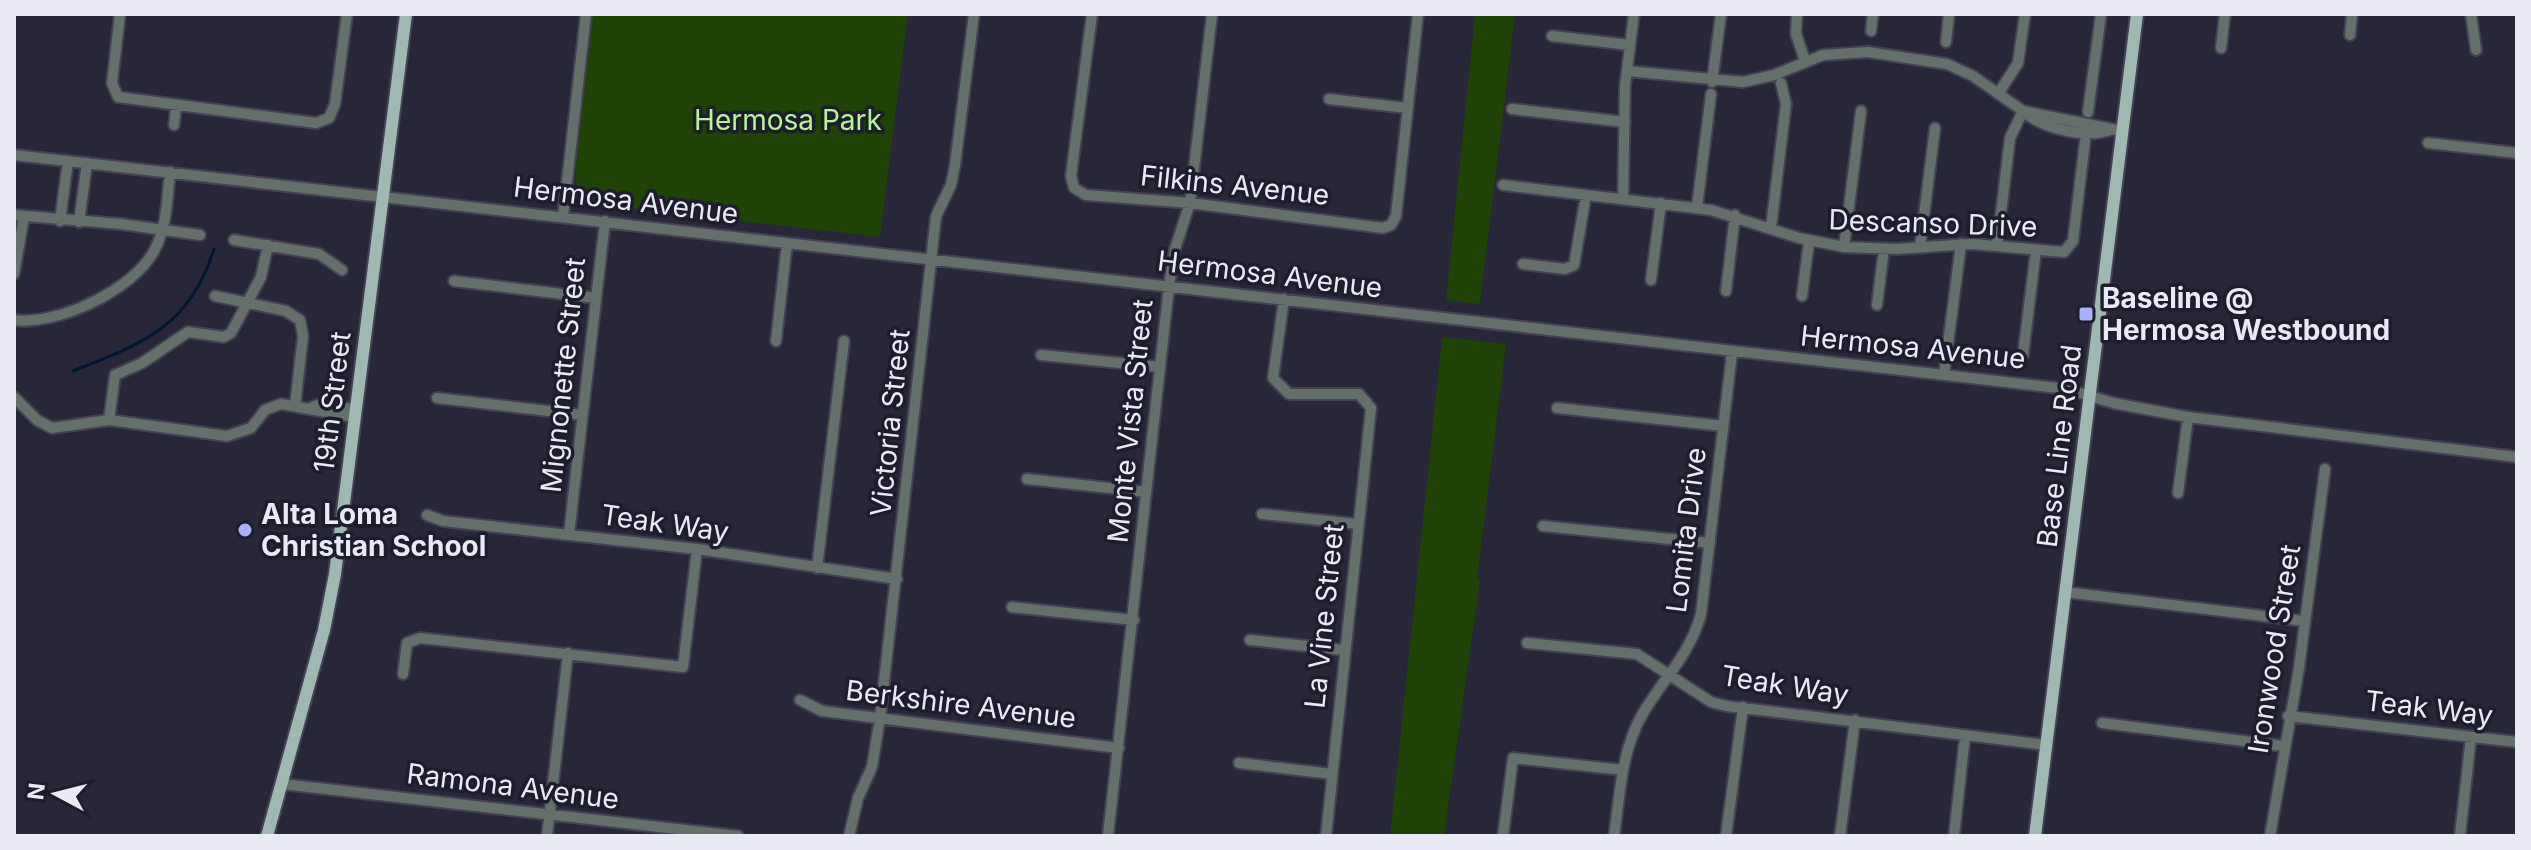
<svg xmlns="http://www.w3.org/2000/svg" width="2531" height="850" viewBox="0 0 2531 850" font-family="Inter,sans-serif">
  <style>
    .green { fill: #1f4305 }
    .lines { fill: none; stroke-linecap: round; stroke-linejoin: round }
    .stream { stroke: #011534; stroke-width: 3 }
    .minor-casing { stroke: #424253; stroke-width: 14 }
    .major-casing { stroke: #424253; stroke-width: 16 }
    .minor { stroke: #65706d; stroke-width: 10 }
    .major { stroke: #a0b8b2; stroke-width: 12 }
    .poi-dot { fill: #a9b0fc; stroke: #1e1d2e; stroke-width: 3 }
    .labels { text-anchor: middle; stroke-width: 7; stroke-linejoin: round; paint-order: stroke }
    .park-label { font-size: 28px; fill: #b4f594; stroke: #1e1d2e }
    .street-label { font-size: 28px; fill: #eaeaf6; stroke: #1e1d2e }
    .poi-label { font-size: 28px; font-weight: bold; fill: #eaeaf6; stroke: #1e1d2e; text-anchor: start }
  </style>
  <rect width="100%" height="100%" fill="#272739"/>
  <path class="green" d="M592,14h316l-28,223 -299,-34c-15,-25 7,-154 11,-189z
    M1475,14h40l-35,290 -34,-4z
    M1442,337l64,7 -29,235 3,1 -36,256h-54z"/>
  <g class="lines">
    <path class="stream" d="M73,371c71,-28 116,-44 141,-122"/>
    <g class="minor-casing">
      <path id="minor" d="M120,14l-8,69 6,14 198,26 13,-5 6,-14 12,-90
        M1092,14l-21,162 3,12 12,7 104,8 193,25 8,-3 5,-9 22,-202
        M1797,14l-1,20 9,27
        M2471,14l5,36
        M1871,31l2,-17
        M2350,35l2,-21
        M1552,36l78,9
        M1946,42l3,-28
        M2221,48l4,-34
        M1627,71l116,11 31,-7 49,-20 45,-3 79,12 26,12 50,35 99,20
        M1712,82l9,-68
        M1998,94l20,-31 7,-49
        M1329,99l78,9
        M1512,109l113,13
        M2023,111c18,17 63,28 87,19
        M2088,112l13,-98
        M174,125l2,-18
        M2428,143l89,10
        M14,155l2053,234 46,14 75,14 329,40
        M1503,185l208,25 88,28 45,9 52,2 76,-5 92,8 9,-11 12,-100
        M1623,199l2,-113 9,-72
        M1697,207l14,-113
        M14,215l107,9 79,11
        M563,217l23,-203
        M60,221l8,-60
        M79,222l8,-59
        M1771,228l15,-124 -5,-21
        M234,240l85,14 23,16
        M1997,246l13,-108 13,-27
        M1844,247l17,-136
        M1920,247l15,-119
        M1523,264l42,5 9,-4 12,-70
        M14,274l10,-57
        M1651,280l10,-77
        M454,281l142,17
        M1726,291l9,-76
        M215,296l71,15 14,9 3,16 -8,70
        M1802,296l7,-55
        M1284,299l-11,79 16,16h70l12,14 -45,428
        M1877,305l7,-56
        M14,320c43,6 119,-30 140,-69 13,-23 13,-52 16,-79
        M776,341l11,-98
        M1041,355l119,12
        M2023,355l13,-105
        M1944,375l17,-131
        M14,397l23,23 15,8 57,-8 118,16 24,-8 14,-18 16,-6 73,13
        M437,398l145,17
        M311,408l6,-3 38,4
        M1557,408l166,18
        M109,420l6,-45 27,-12 46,-31 36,5 7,-4 30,-56 7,-32
        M1027,479l119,13
        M2178,493l10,-76
        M1262,514l95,10
        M427,515l16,6 254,28 200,30
        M1543,526l167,17
        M569,534l36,-313
        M817,568l27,-227
        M2065,592l239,29
        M1012,607l122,13
        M1250,640l94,10
        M1527,643l110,11 74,48 15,4 320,39
        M403,674l4,-31 13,-5 263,29 14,-118
        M800,700l22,11 297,37
        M2288,716l229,26
        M2102,723l181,23
        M1239,763l93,11
        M282,784l456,52
        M547,836l21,-183
        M849,836l9,-38 14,-31 8,-49 56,-502 15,-31 4,-20 19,-151
        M1108,836l61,-550 6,-37 15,-46 22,-189
        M1503,836l10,-78 110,12
        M1614,836c6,-41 7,-84 28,-121 20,-35 48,-60 59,-101l31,-261
        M1726,836l17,-129
        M1840,836l15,-116
        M1954,836l11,-100
        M2270,836l29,-168 26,-199
        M2460,836l11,-99"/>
    </g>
    <g class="major-casing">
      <path id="major" d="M267,836l57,-206 11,-56 71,-560
        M2035,836l102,-822"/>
    </g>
    <use href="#minor" class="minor"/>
    <use href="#major" class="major"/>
  </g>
  <g class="poi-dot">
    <rect x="2078" y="306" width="16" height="16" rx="4"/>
    <circle cx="245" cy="530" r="8"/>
  </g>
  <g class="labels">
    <g class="park-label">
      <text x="788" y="130">Hermosa Park</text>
    </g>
    <g class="street-label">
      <text transform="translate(1235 185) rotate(6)" y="10">Filkins Avenue</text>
      <text transform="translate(626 200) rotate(7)" y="10">Hermosa Avenue</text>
      <text transform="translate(1933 223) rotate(2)" y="10">Descanso Drive</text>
      <text transform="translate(1270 274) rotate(7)" y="10">Hermosa Avenue</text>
      <text transform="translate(1913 347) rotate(6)" y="10">Hermosa Avenue</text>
      <text transform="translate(563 375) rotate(-84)" y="10">Mignonette Street</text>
      <text transform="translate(332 402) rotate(-83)" y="10">19th Street</text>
      <text transform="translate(1130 421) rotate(-84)" y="10">Monte Vista Street</text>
      <text transform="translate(890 423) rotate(-84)" y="10">Victoria Street</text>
      <text transform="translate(2059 446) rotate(-83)" y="10">Base Line Road</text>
      <text transform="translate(665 523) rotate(8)" y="10">Teak Way</text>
      <text transform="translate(1686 530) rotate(-83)" y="10">Lomita Drive</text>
      <text transform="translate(1324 616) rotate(-84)" y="10">La Vine Street</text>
      <text transform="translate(2274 649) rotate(-81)" y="10">Ironwood Street</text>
      <text transform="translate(1785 685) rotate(9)" y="10">Teak Way</text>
      <text transform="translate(961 704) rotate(7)" y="10">Berkshire Avenue</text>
      <text transform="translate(2429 708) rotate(7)" y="10">Teak Way</text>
      <text transform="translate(513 786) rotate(7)" y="10">Ramona Avenue</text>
    </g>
    <g class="poi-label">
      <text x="2102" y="308">Baseline @<tspan x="2102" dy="32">Hermosa Westbound</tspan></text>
      <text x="261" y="524">Alta Loma<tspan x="261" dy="32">Christian School</tspan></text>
    </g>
  </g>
  <rect width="2531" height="850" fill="none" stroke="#eaeaf6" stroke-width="32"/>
  <g transform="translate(56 794) rotate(277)" stroke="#1e1d2e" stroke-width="6" paint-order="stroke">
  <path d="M0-6L14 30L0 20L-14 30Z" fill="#eaeaf6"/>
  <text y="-12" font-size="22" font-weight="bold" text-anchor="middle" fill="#eaeaf6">N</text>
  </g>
</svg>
